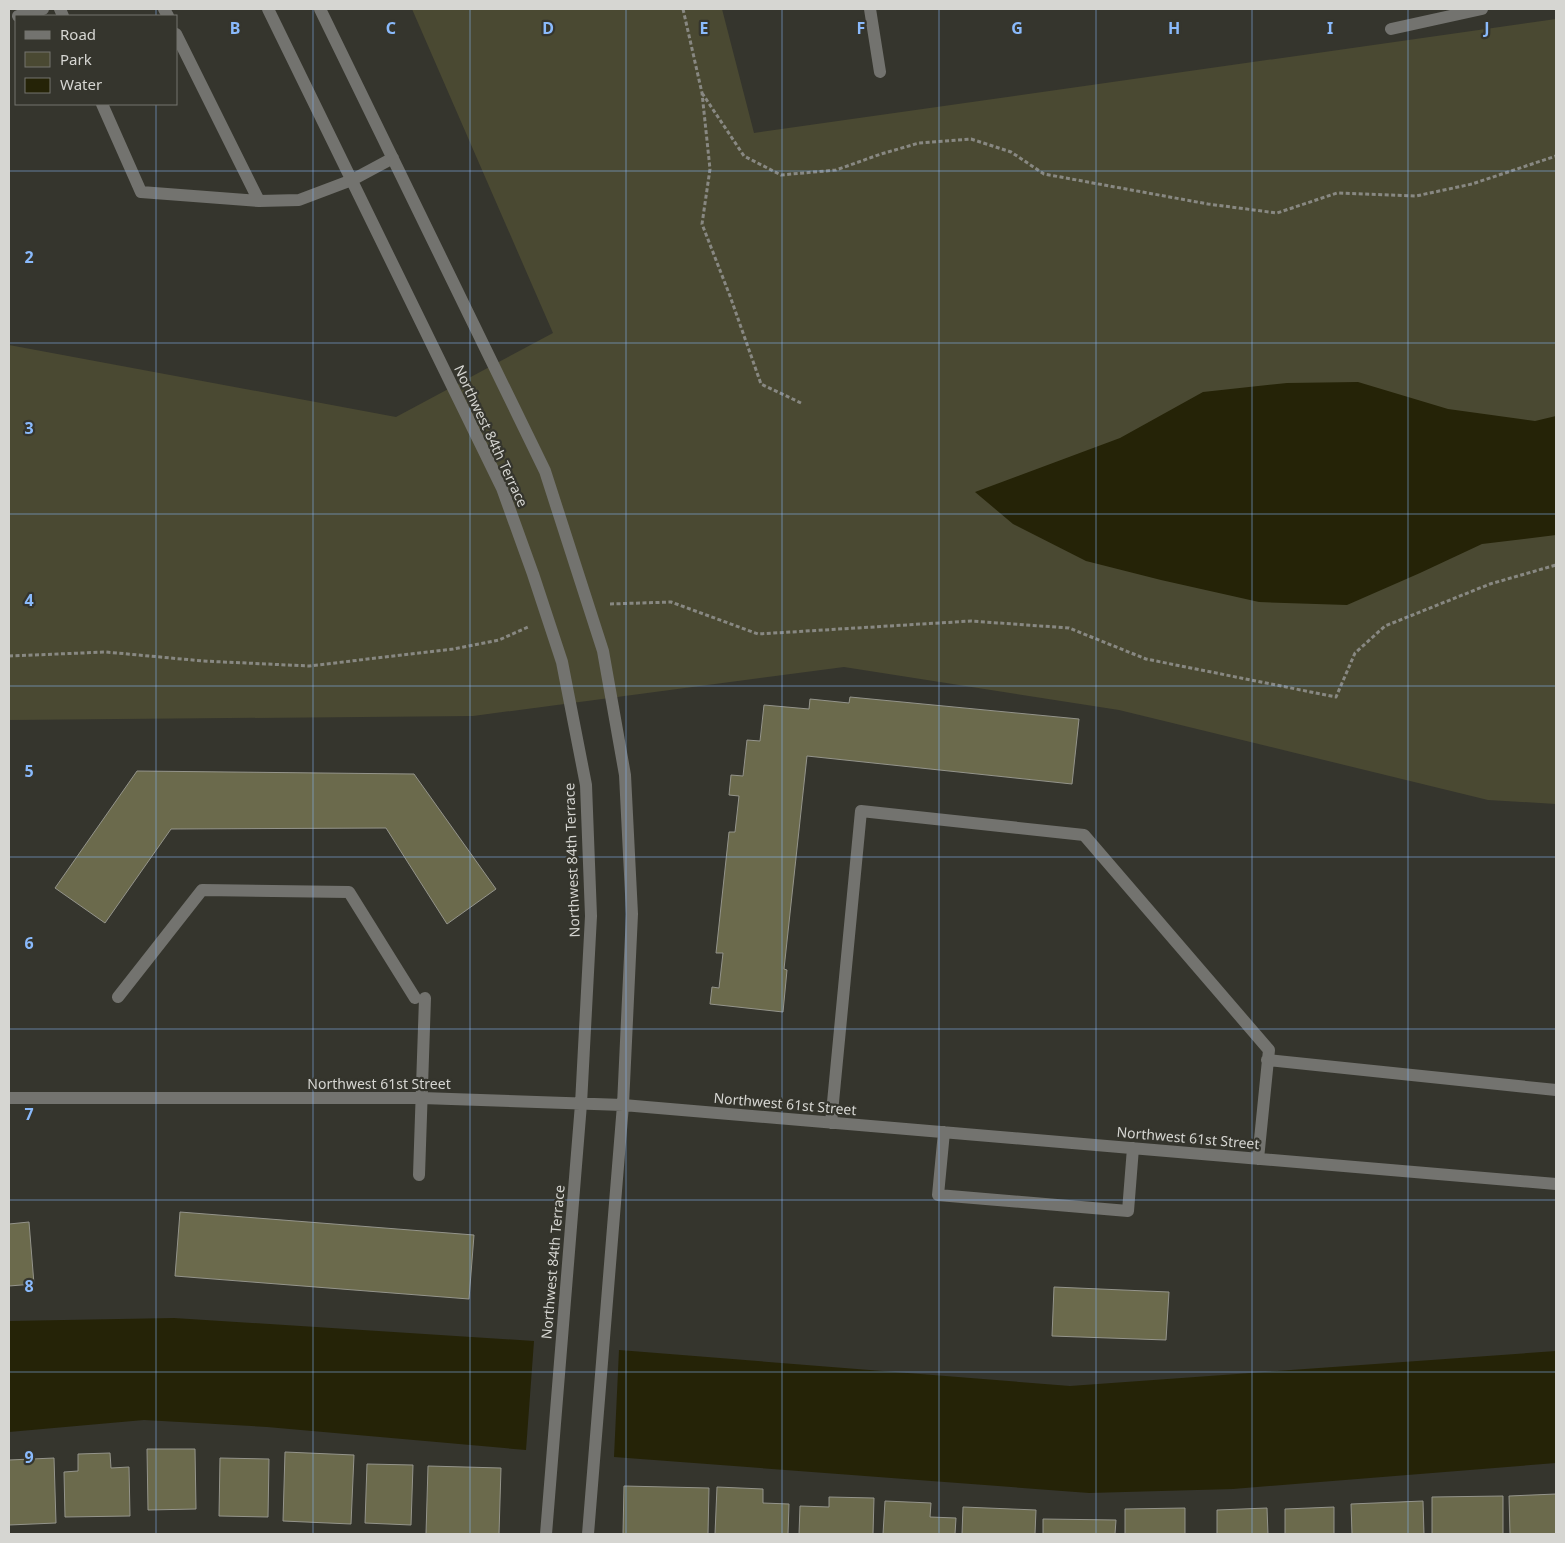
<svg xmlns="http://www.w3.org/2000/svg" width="1565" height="1543" viewBox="0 0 1565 1543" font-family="'Noto Sans',sans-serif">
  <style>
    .green { fill: #4a4932 }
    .water { fill: #252307 }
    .building { fill: #6b6a4c; stroke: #94948b }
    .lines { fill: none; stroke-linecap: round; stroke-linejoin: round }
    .path { stroke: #888882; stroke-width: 3; stroke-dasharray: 4 2.5; stroke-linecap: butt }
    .minor { stroke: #73736f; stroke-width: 12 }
    .grid { fill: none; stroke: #8abafc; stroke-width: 1; stroke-opacity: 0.55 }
    .labels { text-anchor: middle; stroke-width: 4.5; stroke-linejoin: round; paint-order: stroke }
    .street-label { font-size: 14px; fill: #d6d6d2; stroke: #35352d }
    .grid-label { font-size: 16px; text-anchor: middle; font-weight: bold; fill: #8abafc; stroke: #35352d; stroke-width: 4.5; stroke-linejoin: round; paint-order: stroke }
  </style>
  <rect width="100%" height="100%" fill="#35352d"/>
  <path class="green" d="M412,9h310l32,124 802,-114v785l-68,-4 -369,-90 -275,-43 -371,49 -464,4v-375l387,72 157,-84z"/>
  <path class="water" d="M1358,382l90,27 87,12 21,-5v119l-74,9 -62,29 -73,32 -88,-3 -98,-22 -75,-19 -73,-37 -38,-32 145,-54 83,-46 84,-9z
    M174,1318l360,23 -8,109 -259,-23 -123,-7 -135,12v-111z
    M619,1350l451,36 486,-35v112l-323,26 -144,4 -475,-36z"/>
  <path class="building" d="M850,697l229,22 -7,65 -265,-28 -23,213 3,1 -4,42 -73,-8 2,-17 7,1 4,-35h-7l13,-121h6l4,-36 -10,-1 2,-20 12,1 4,-36 13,1 4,-36 45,4 1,-10 39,4z
    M137,771l277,3 82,115 -49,35 -61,-96 -215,1 -66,94 -50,-35z
    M180,1212l294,23 -5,64 -294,-23z
    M29,1222l5,62 -25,2v-62z
    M1054,1287l115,5 -3,48 -114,-4z
    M147,1449h48l1,60 -48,1z
    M285,1452l69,3 -3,69 -68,-3z
    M110,1453l1,15 18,-1 1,49 -65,1 -1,-45 14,-1v-17z
    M54,1458l2,65 -47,2v-65z
    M220,1458l49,1 -1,58 -49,-1z
    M367,1464l46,1 -2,60 -46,-2z
    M428,1466l73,2 -2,66h-73z
    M624,1486l85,2 -1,46h-85z
    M717,1487l46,2v14l26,1 -1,30h-73z
    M1556,1494v40h-46l-1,-38z
    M1503,1496v38h-71v-37z
    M829,1497l45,1 -1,36h-74l1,-28 29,1z
    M885,1501l46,2 -1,14 26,1 -1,16h-72z
    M1423,1501l1,33h-72l-1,-30z
    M963,1507l73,3 -1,24h-73z
    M1334,1507v27h-49v-25z
    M1185,1508v26h-60v-25z
    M1267,1508l1,26h-51v-24z
    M1043,1519l73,1 -1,14h-72z"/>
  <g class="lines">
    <path class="path" d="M683,9l19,84 8,76 -8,55 28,72 31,88 40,19
      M702,93l42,63 37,19 55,-5 45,-16 38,-11 52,-4 40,13 33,22 164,30 69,9 60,-20 79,3 56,-12 84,-28
      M610,604l61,-2 87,32 213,-13 98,7 77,31 190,38 19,-44 30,-27 105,-42 66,-19
      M9,656l97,-4 97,9 106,5 144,-17 46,-9 29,-13"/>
    <path class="minor" d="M60,9l3,7
      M164,9l4,7
      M268,9l234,479 31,86 29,88 24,123 5,131 -10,188 -35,430
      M320,9l225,462 58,180 22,124 7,139 -9,191 -35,429
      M870,9l10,63
      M18,16l25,-7
      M1391,29l91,-20
      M176,34l83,167 40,-1 53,-20 41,-22
      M102,104l39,88 118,9
      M118,997l84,-107 147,2 66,106
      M1267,1060l289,30
      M9,1098h413l201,7 933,79
      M831,1123l30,-312 223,24 185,215 -11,109
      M944,1132l-6,63 190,16 5,-63
      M419,1175l6,-177"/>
  </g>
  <path class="grid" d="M156,9v7M313,9v1525M470,9v1525M626,9v1525M782,9v1525M939,9v1525M1096,9v1525M1252,9v1525M1408,9v1525M156,104v1430M9,171h1547M9,343h1547M9,514h1547M9,686h1547M9,857h1547M9,1029h1547M9,1200h1547M9,1372h1547"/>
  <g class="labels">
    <g class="street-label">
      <text transform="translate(491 436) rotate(65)" y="5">Northwest 84th Terrace</text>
      <text transform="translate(572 860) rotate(-92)" y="5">Northwest 84th Terrace</text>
      <text x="379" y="1089">Northwest 61st Street</text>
      <text transform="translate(785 1104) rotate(5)" y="5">Northwest 61st Street</text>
      <text transform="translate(1188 1138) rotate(5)" y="5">Northwest 61st Street</text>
      <text transform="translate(553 1262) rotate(-85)" y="5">Northwest 84th Terrace</text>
    </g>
  </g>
  <g class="grid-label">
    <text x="235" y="34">B</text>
    <text x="391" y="34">C</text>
    <text x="548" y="34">D</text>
    <text x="704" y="34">E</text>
    <text x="861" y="34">F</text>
    <text x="1017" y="34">G</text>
    <text x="1174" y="34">H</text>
    <text x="1330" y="34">I</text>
    <text x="1487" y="34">J</text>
    <text x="29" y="263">2</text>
    <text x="29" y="434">3</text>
    <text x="29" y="606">4</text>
    <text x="29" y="777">5</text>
    <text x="29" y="949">6</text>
    <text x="29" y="1120">7</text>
    <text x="29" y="1292">8</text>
    <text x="29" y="1463">9</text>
  </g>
  <rect width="1565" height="1543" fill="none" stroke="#d6d6d2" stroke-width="20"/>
  <rect x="15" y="15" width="162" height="90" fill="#35352d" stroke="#75756f"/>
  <rect x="25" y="31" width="25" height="8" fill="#73736f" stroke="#75756f"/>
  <text x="60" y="40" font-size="15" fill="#d6d6d2">Road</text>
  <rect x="25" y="52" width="25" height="15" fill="#4a4932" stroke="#75756f"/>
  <text x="60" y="65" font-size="15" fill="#d6d6d2">Park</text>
  <rect x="25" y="78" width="25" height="15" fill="#252307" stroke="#75756f"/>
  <text x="60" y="90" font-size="15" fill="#d6d6d2">Water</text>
</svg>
